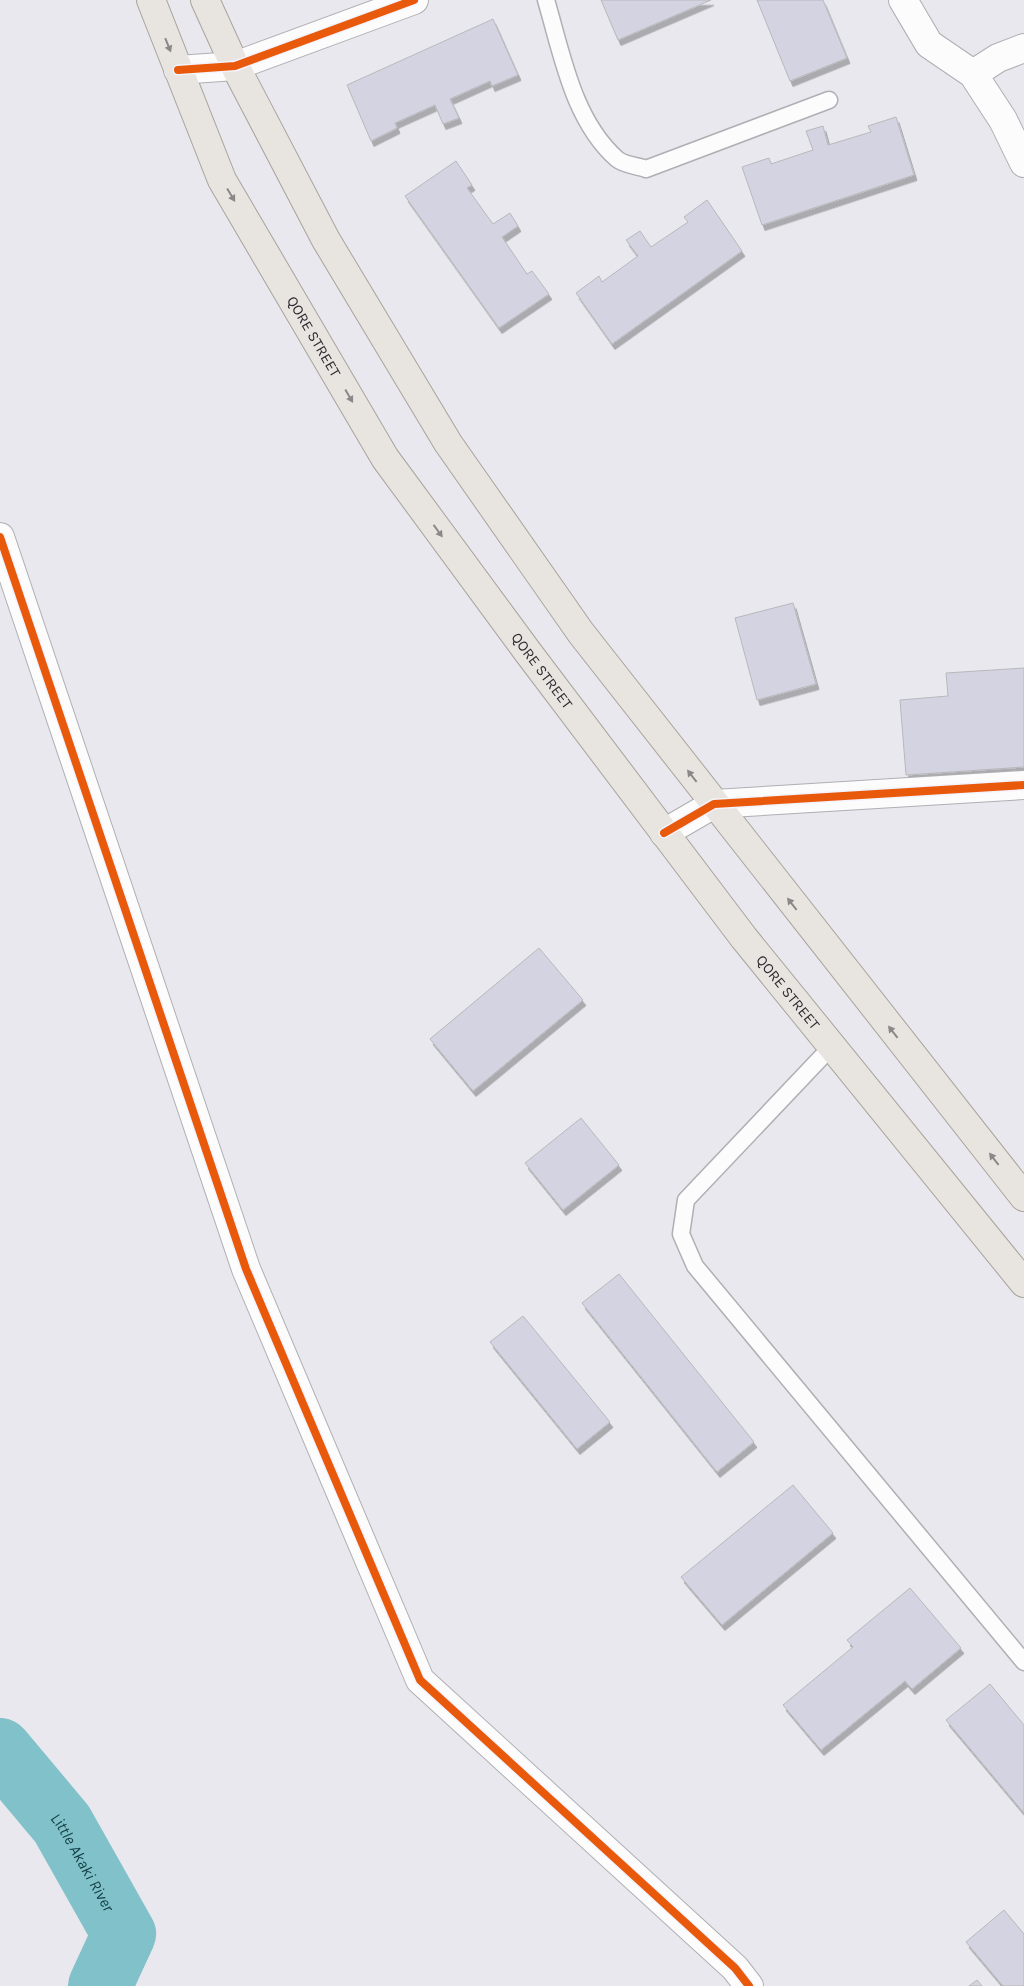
<svg xmlns="http://www.w3.org/2000/svg" width="1024" height="1986" viewBox="0 0 1024 1986" font-family="Karla,sans-serif">
  <style>
    .lines { fill: none; stroke-linecap: round; stroke-linejoin: round }
    .river { stroke: #80c1ca; stroke-width: 64 }
    .building { fill: #d3d3e2; stroke: #b8b8bc; filter: url(#shadow) }
    .lane-casing { stroke: #afafb4; stroke-width: 19 }
    .street-casing { stroke: #afafb4; stroke-width: 30 }
    .primary-casing { stroke: #aaa39c; stroke-width: 30 }
    .lane { stroke: #fcfcfc; stroke-width: 16 }
    .street { stroke: #fcfcfc; stroke-width: 28 }
    .primary { stroke: #e8e4e0; stroke-width: 28 }
    .cycleway-casing { stroke: #f3f4fd; stroke-width: 11 }
    .cycleway { stroke: #e8590c; stroke-width: 8 }
    .oneway { fill: #8a8888 }
    .labels { text-anchor: middle; stroke-width: 5; stroke-linejoin: round; paint-order: stroke }
    .street-label { font-size: 15px; fill: #2b2b2f; stroke: #f3f4fd }
    .water-label { font-size: 16px; font-style: italic; fill: #133e43; stroke: #f3f4fd }
  </style>
  <defs>
    <filter id="shadow"><feDropShadow dx="3" dy="5.5" stdDeviation="0" flood-color="#0004"/></filter>
  </defs>
  <rect width="100%" height="100%" fill="#e8e8ee"/>
  <g class="lines">
    <path class="river" id="s1" d="M0,1750l62,74 62,110 -24,52"/>
  </g>
  <path class="building" d="M601,0h110l-93,40z
    M757,0h66l24,58 -57,23z
    M493,19l25,56 -26,11 -2,-5 -40,18 9,19 -16,6 -8,-19 -40,18 2,5 -26,13 -24,-56z
    M896,117l18,58 -152,50 -20,-58 27,-9 2,6 42,-14 -7,-19 17,-5 5,19 43,-13 -3,-6z
    M456,161l16,24 -5,3 26,36 17,-11 8,13 -16,11 25,37 5,-3 17,23 -50,34 -94,-132z
    M707,200l35,51 -130,93 -36,-51 23,-17 3,6 36,-26 -12,-16 14,-9 11,16 37,-25 -4,-5z
    M793,603l23,81 -59,16 -22,-82z
    M1024,668v99l-118,8 -6,-75 48,-4 -2,-23z
    M539,948l44,52 -110,91 -43,-52z
    M581,1118l38,47 -56,45 -38,-47z
    M619,1274l135,168 -37,30 -135,-169z
    M523,1316l87,106 -33,27 -87,-107z
    M793,1485l40,48 -111,92 -41,-48z
    M910,1588l51,60 -49,41 -7,-8 -84,69 -38,-45 70,-58 -6,-7z
    M990,1684l34,41v88l-78,-93z
    M1004,1910l20,24v52h-21l-37,-44z
    M977,1980l5,6h-13z"/>
  <g class="lines">
    <g class="lane-casing">
      <path id="lane" d="M546,0c16,54 27,120 71,159 7,6 21,7 29,10l183,-69
        M833,1045l-147,155 -5,34 14,32 329,396"/>
    </g>
    <g class="street-casing">
      <path id="street" d="M903,0l26,44 44,30 30,46 21,43
        M178,70l57,-4 179,-66
        M973,74l25,-16 26,-10
        M0,537l246,732 174,411 315,288 14,18
        M664,833l50,-29 310,-19"/>
    </g>
    <g class="primary-casing">
      <g id="primary">
        <path id="s2" d="M151,0l71,180 163,278 142,193 217,287 280,345"/>
        <path d="M205,0l30,66 91,174 122,203 133,190 443,564"/>
      </g>
    </g>
    <use href="#lane" class="lane"/>
    <use href="#street" class="street"/>
    <use href="#primary" class="primary"/>
    <g class="cycleway-casing">
      <path id="cycleway" d="M178,70l57,-4 179,-66
        M0,537l246,732 174,411 315,288 14,18
        M664,833l50,-29 310,-19"/>
    </g>
    <use href="#cycleway" class="cycleway"/>
  </g>
  <defs><path id="oneway-solid" d="M-6-.8H1V-3.2L6.5 0L1 3.2V.8H-6Z" transform="scale(1.25)"/></defs>
  <g class="oneway">
    <use href="#oneway-solid" transform="translate(168 45) rotate(68)"/>
    <use href="#oneway-solid" transform="translate(231 195) rotate(59)"/>
    <use href="#oneway-solid" transform="translate(349 396) rotate(60)"/>
    <use href="#oneway-solid" transform="translate(438 531) rotate(54)"/>
    <use href="#oneway-solid" transform="translate(692 776) rotate(-128)"/>
    <use href="#oneway-solid" transform="translate(792 904) rotate(-128)"/>
    <use href="#oneway-solid" transform="translate(893 1032) rotate(-128)"/>
    <use href="#oneway-solid" transform="translate(994 1159) rotate(-128)"/>
  </g>
  <g class="labels">
    <g class="street-label">
      <text dy="5" stroke="none"><textPath href="#s2" startOffset="375">QORE STREET</textPath></text>
      <text dy="5" stroke="none"><textPath href="#s2" startOffset="780">QORE STREET</textPath></text>
      <text dy="5" stroke="none"><textPath href="#s2" startOffset="1185">QORE STREET</textPath></text>
    </g>
    <g class="water-label">
      <text dy="6" stroke="none"><textPath href="#s1" startOffset="140">Little Akaki River</textPath></text>
    </g>
  </g>
</svg>
